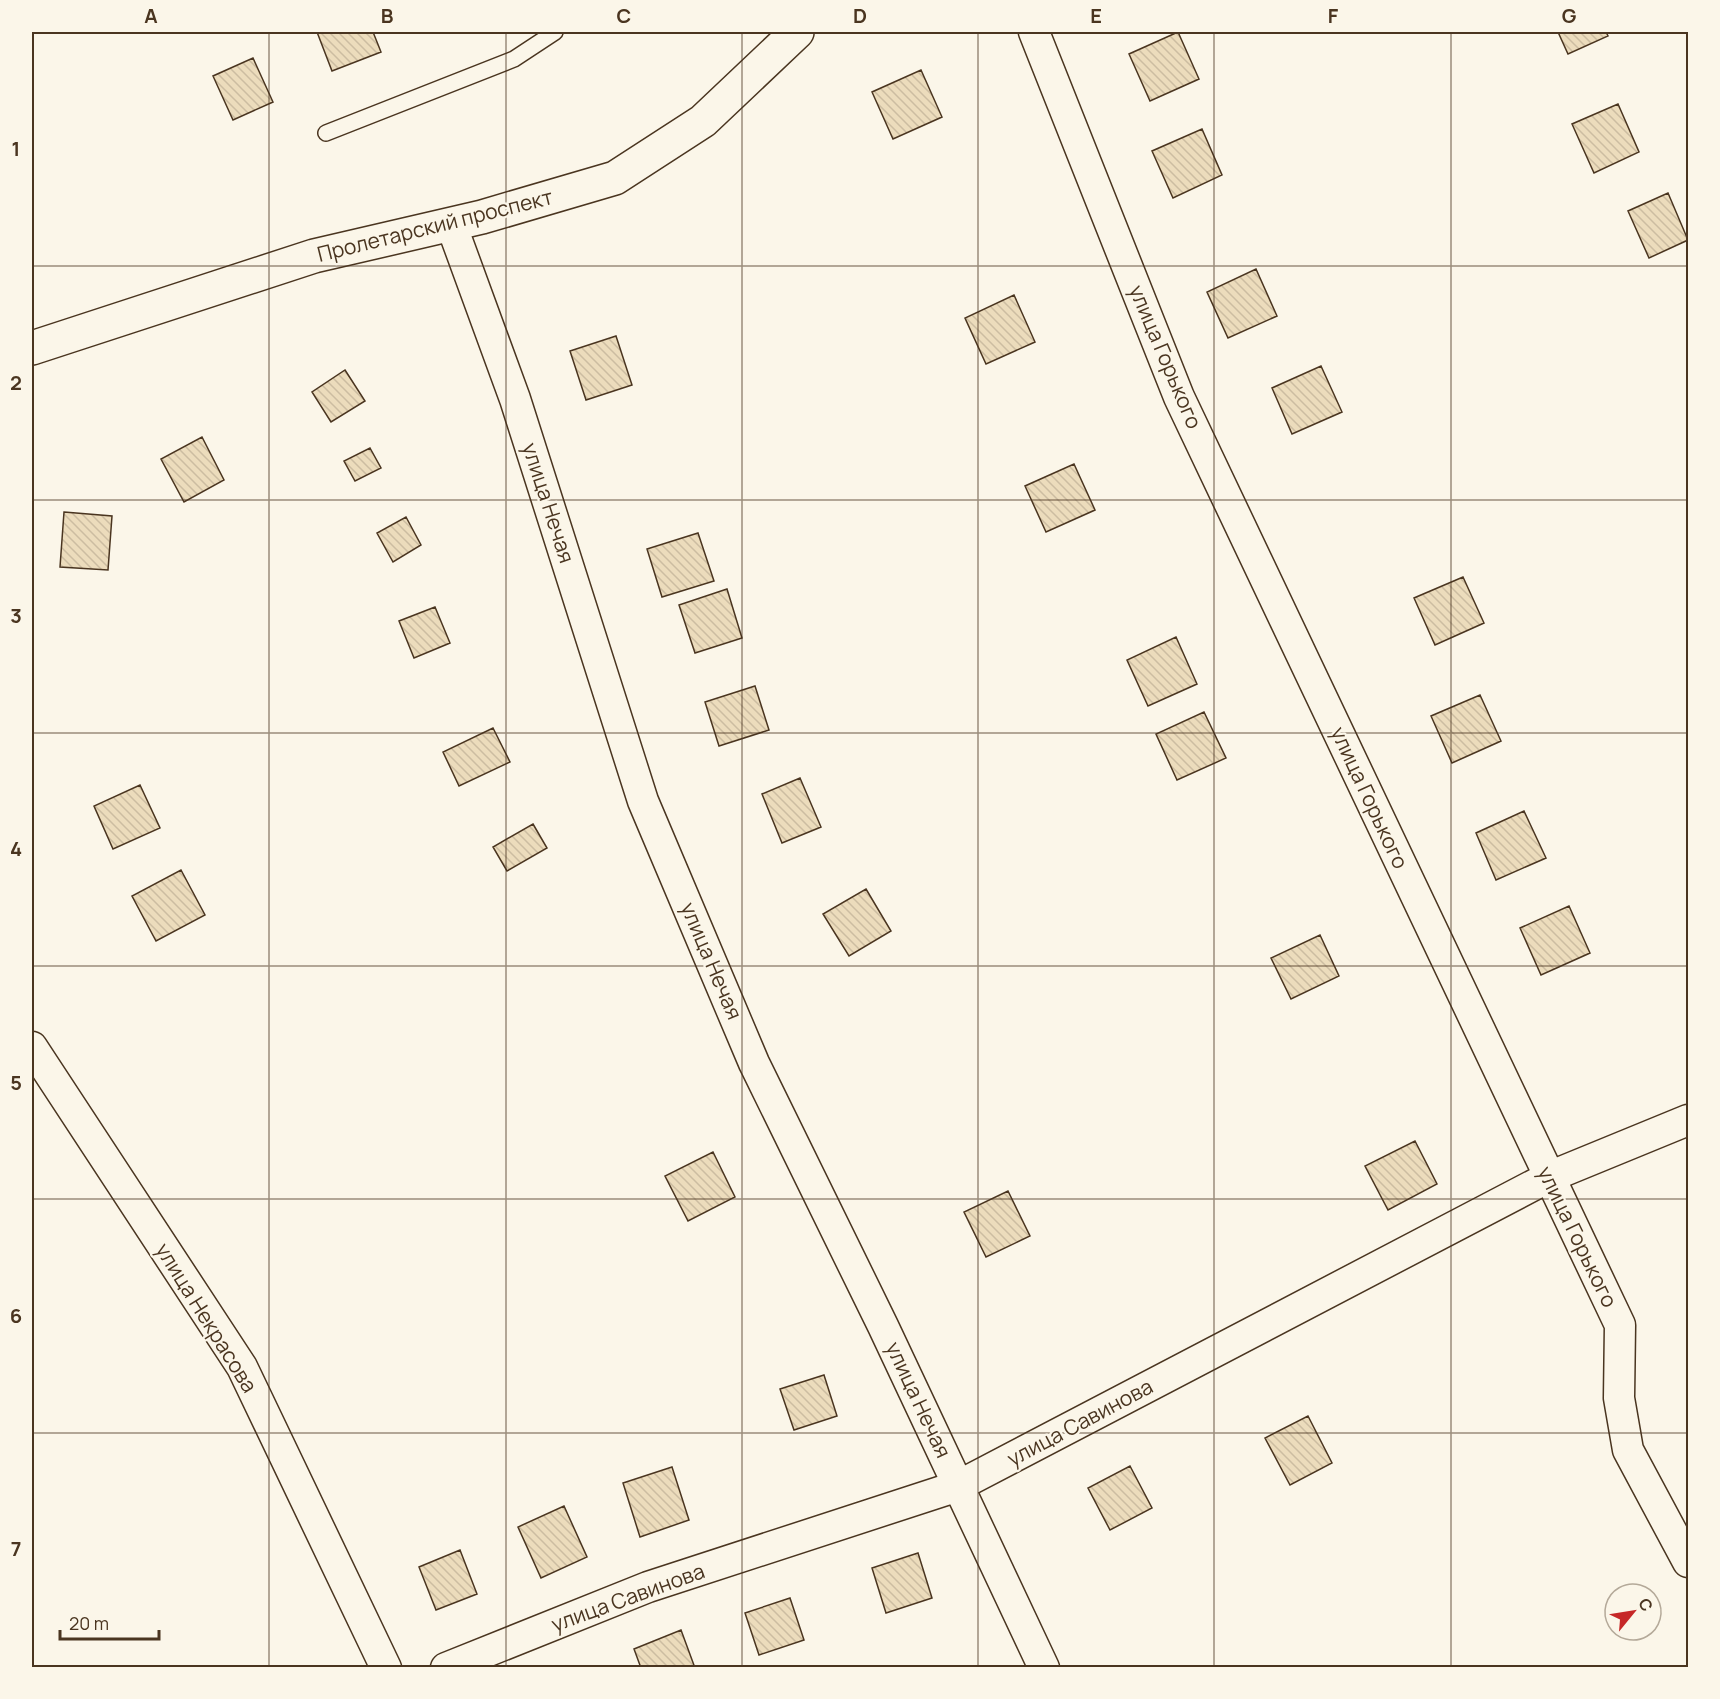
<svg xmlns="http://www.w3.org/2000/svg" width="1720" height="1699" viewBox="0 0 1720 1699" font-family="Manrope,sans-serif">
  <style>
    .building { fill: url(#building-back-hatch); stroke: #4a3520; stroke-width: 1.5 }
    .lines { fill: none; stroke-linecap: round; stroke-linejoin: round }
    .service-casing { stroke: #4a3520; stroke-width: 18 }
    .minor-casing { stroke: #4a3520; stroke-width: 33 }
    .tertiary-casing { stroke: #4a3520; stroke-width: 36 }
    .service { stroke: #fbf6e9; stroke-width: 15 }
    .minor { stroke: #fbf6e9; stroke-width: 30 }
    .tertiary { stroke: #fbf6e9; stroke-width: 33 }
    .grid { fill: none; stroke: #4a3520; stroke-width: 1.5; stroke-opacity: 0.55 }
    .labels { text-anchor: middle; stroke-width: 4.5; stroke-linejoin: round; paint-order: stroke }
    .street-label { font-size: 21px; fill: #4a3520; stroke: #fbf6e9 }
    .neatline { fill: none; stroke: #4a3520; stroke-width: 2 }
    .grid-label { font-size: 20px; text-anchor: middle; font-weight: bold; fill: #4a3520 }
  </style>
  <defs>
    <pattern id="building-back-hatch" width="6" height="6" patternUnits="userSpaceOnUse" patternTransform="scale(1.5)"><rect width="6" height="6" fill="#ecdcbc"/><path d="M-1 5l2 2M0 0l6 6M5-1l2 2" fill="none" stroke="#ccbda1"/></pattern>
  </defs>
  <rect width="100%" height="100%" fill="#fbf6e9"/>
  <path class="building" d="M317,32h56l8,20 -49,19z
    M1178,32l21,47 -49,22 -21,-47z
    M1558,32h48l2,4 -40,18z
    M253,58l20,44 -40,18 -20,-44z
    M921,70l21,47 -49,22 -21,-47z
    M1618,104l21,48 -45,21 -22,-49z
    M1202,129l20,46 -49,23 -21,-47z
    M1668,193l20,47 -39,18 -21,-47z
    M1256,269l21,47 -49,22 -21,-46z
    M1014,295l21,47 -49,22 -21,-46z
    M616,336l16,49 -46,15 -16,-49z
    M1321,366l21,46 -50,22 -20,-46z
    M345,370l20,31 -34,21 -19,-30z
    M202,437l22,43 -40,22 -23,-43z
    M370,448l11,20 -26,13 -11,-20z
    M1074,464l21,46 -49,22 -21,-46z
    M64,512l48,4 -4,54 -48,-3z
    M406,517l15,28 -28,17 -16,-29z
    M698,533l16,48 -52,16 -15,-48z
    M1463,577l21,46 -49,22 -21,-47z
    M727,589l15,49 -47,15 -16,-48z
    M435,607l15,36 -36,15 -15,-37z
    M1176,637l21,47 -49,22 -21,-46z
    M755,686l14,44 -50,16 -14,-44z
    M1480,695l21,46 -49,22 -21,-47z
    M1204,712l22,46 -49,22 -21,-46z
    M493,728l17,34 -51,24 -16,-34z
    M800,778l21,49 -39,16 -20,-49z
    M140,785l20,43 -47,21 -19,-43z
    M1524,811l22,47 -50,22 -20,-47z
    M533,824l14,24 -40,23 -14,-24z
    M181,870l24,45 -49,26 -24,-45z
    M866,889l25,42 -42,25 -26,-42z
    M1569,906l21,47 -49,22 -21,-47z
    M1320,935l19,41 -48,23 -20,-41z
    M1415,1141l22,43 -49,26 -23,-44z
    M713,1152l22,45 -47,24 -23,-45z
    M1008,1191l22,45 -44,21 -22,-45z
    M824,1375l13,41 -43,14 -14,-41z
    M1308,1416l24,47 -42,22 -25,-47z
    M1130,1466l22,42 -42,22 -22,-42z
    M672,1467l17,53 -49,17 -17,-54z
    M564,1506l23,51 -46,21 -23,-51z
    M460,1550l17,44 -41,16 -17,-43z
    M918,1553l14,45 -46,15 -14,-45z
    M790,1598l14,42 -45,15 -14,-42z
    M681,1630l14,38h-54l-7,-19z"/>
  <g class="lines">
    <g class="service-casing">
      <path id="service" d="M326,133l188,-74 41,-27"/>
    </g>
    <g class="minor-casing">
      <path id="minor" d="M1034,32l145,365 441,928 -1,73 9,52 60,112
        M451,224l64,175 128,402 111,262 129,263 161,342
        M32,1047l210,320 144,301
        M446,1668l202,-81 310,-101 591,-309 139,-57"/>
    </g>
    <g class="tertiary-casing">
      <path id="tertiary" d="M32,348l282,-92 168,-39 133,-39 88,-57 94,-89"/>
    </g>
    <use href="#service" class="service"/>
    <use href="#minor" class="minor"/>
    <use href="#tertiary" class="tertiary"/>
  </g>
  <path class="grid" d="M269,32v1636M506,32v1636M742,32v1636M978,32v1636M1214,32v1636M1451,32v1636M32,266h1656M32,500h1656M32,733h1656M32,966h1656M32,1199h1656M32,1433h1656"/>
  <g class="labels">
    <g class="street-label">
      <text transform="translate(435 226) rotate(-14)" y="7">Пролетарский проспект</text>
      <text transform="translate(1165 357) rotate(67)" y="7">улица Горького</text>
      <text transform="translate(548 503) rotate(72)" y="7">улица Нечая</text>
      <text transform="translate(1369 798) rotate(65)" y="7">улица Горького</text>
      <text transform="translate(711 961) rotate(67)" y="7">улица Нечая</text>
      <text transform="translate(1577 1237) rotate(64)" y="7">улица Горького</text>
      <text transform="translate(206 1318) rotate(58)" y="7">улица Некрасова</text>
      <text transform="translate(918 1400) rotate(65)" y="7">улица Нечая</text>
      <text transform="translate(1080 1423) rotate(-28)" y="7">улица Савинова</text>
      <text transform="translate(628 1598) rotate(-20)" y="7">улица Савинова</text>
    </g>
  </g>
  <rect width="1720" height="1699" fill="none" stroke="#fbf6e9" stroke-width="66"/>
  <g transform="translate(1633 1612) rotate(60)"><circle r="28" fill="#fbf6e9" stroke="#b4a999" stroke-width="1.5"/>
  <path d="M0-4.5L10 22L0 15L-10 22Z" fill="#c62828"/>
  <text y="-9" font-size="16" font-weight="bold" text-anchor="middle" fill="#4a3520">С</text>
  </g>
  <path d="M60 1630v9h99v-9" fill="none" stroke="#4a3520" stroke-width="3"/>
  <text x="69" y="1630" font-size="18" fill="#4a3520" stroke="#fbf6e9" stroke-width="4.5" paint-order="stroke">20 m</text>
  <rect x="33" y="33" width="1654" height="1633" class="neatline"/>
  <g class="grid-label">
    <text x="151" y="23">A</text>
    <text x="387" y="23">B</text>
    <text x="624" y="23">C</text>
    <text x="860" y="23">D</text>
    <text x="1096" y="23">E</text>
    <text x="1333" y="23">F</text>
    <text x="1569" y="23">G</text>
    <text x="16" y="156">1</text>
    <text x="16" y="390">2</text>
    <text x="16" y="623">3</text>
    <text x="16" y="856">4</text>
    <text x="16" y="1090">5</text>
    <text x="16" y="1323">6</text>
    <text x="16" y="1556">7</text>
  </g>
</svg>
